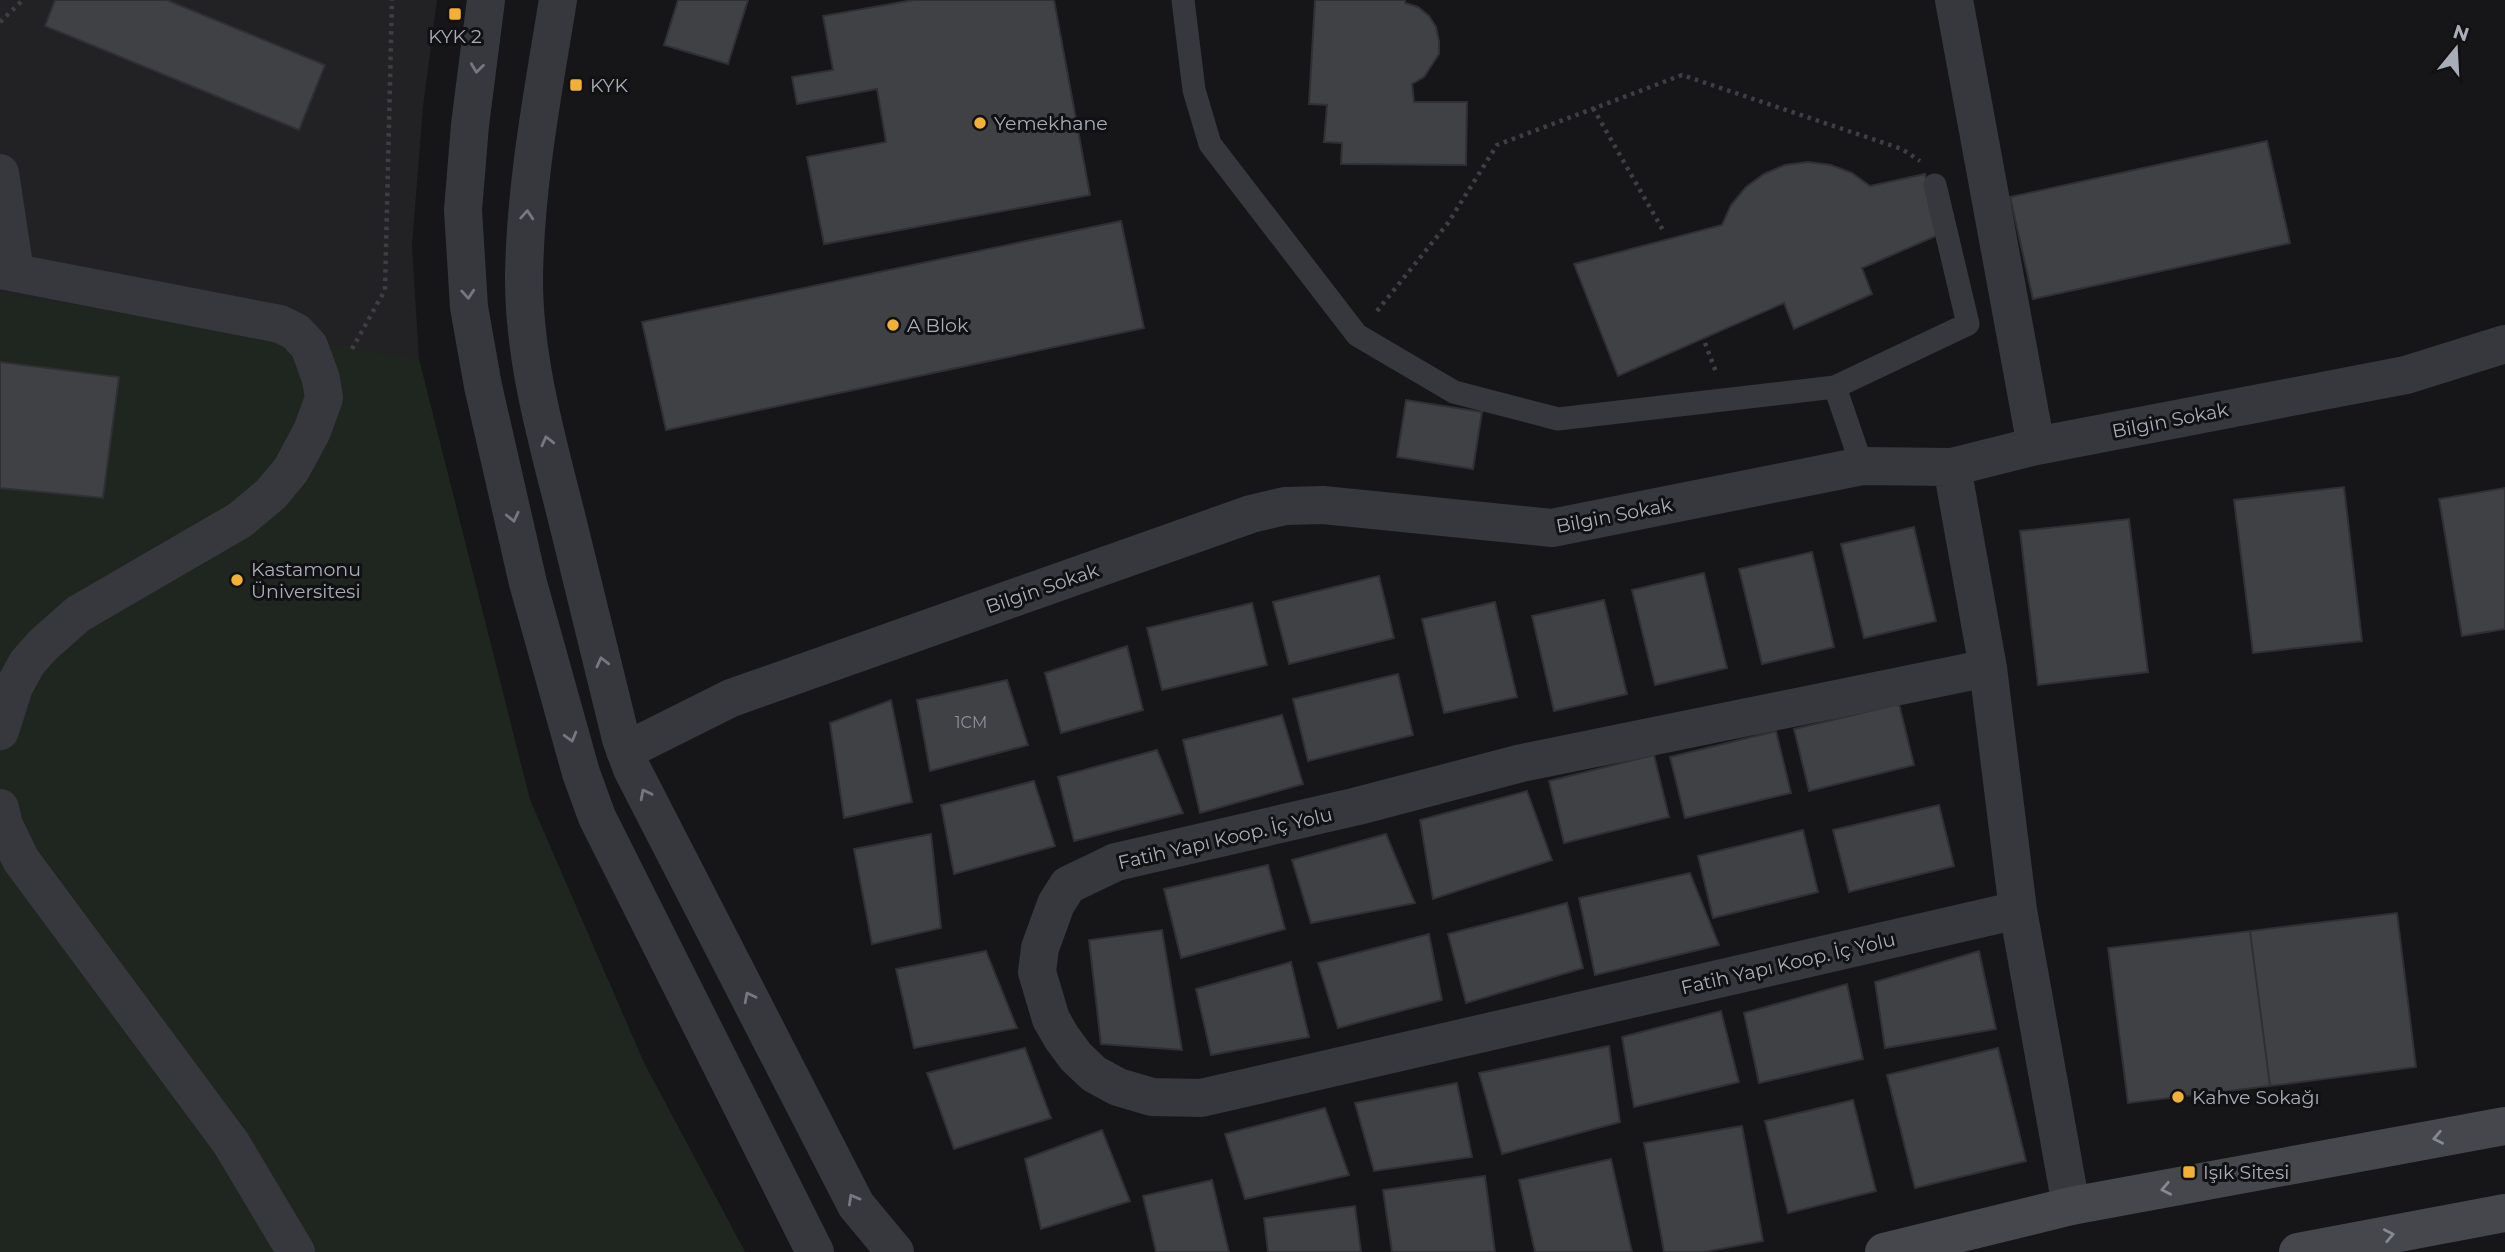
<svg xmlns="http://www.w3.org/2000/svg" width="2505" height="1252" viewBox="0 0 2505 1252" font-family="Montserrat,sans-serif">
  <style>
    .built { fill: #222225 }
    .green { fill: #1e261f }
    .building { fill: #404145; stroke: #303034; stroke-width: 2 }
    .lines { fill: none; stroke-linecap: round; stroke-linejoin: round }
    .path { stroke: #3d3f44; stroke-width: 4.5; stroke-dasharray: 3.5 5; stroke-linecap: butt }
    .service { stroke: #37383d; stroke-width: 23 }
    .minor { stroke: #37383d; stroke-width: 38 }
    .tertiary { stroke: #37383d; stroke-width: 38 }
    .secondary { stroke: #45474d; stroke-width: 38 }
    .oneway { stroke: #757881 }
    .oneway2 { stroke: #858993 }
    .poi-dot { fill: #f2b134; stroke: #111113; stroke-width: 2.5 }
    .labels { text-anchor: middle; stroke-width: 6; stroke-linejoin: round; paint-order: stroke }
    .number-label { font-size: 16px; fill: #8e929b }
    .poi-label { font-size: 19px; fill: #a8adb8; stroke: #111113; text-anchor: start }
    .street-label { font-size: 19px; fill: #a8adb8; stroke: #111113 }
  </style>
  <rect width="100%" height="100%" fill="#161618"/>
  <path class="built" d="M0,0h437l-14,107 -11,138 7,115 111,440 114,263 101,189h-745z"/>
  <path class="green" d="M0,293l419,66 111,441 114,263 101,189h-745z"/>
  <path class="building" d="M55,0h112l158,65 -26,65 -254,-104z
    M678,0h70l-20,64 -64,-19z
    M913,0h141l36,195 -266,49 -17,-87 79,-15 -9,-53 -80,15 -5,-27 41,-7 -10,-54z
    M1315,0h90v3l13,4 11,9 7,11 3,14v13l-15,23 -12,7 2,18h53l-1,63 -125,-1 1,-21 -18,-1 3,-37 -18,-1z
    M2267,141l23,102 -257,56 -23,-102z
    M1808,162l23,3 21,8 18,13 55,-12 18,59 -81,35 10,26 -78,35 -10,-26 -166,73 -44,-112 148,-39 9,-20 15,-18 18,-13 21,-9z
    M1121,221l23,107 -478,102 -24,-108z
    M0,362l119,15 -16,121 -103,-10z
    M1406,400l76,12 -9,57 -76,-12z
    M2344,487l18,154 -109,12 -19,-153z
    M2505,488v141l-43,7 -23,-137z
    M2129,519l19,153 -110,13 -18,-154z
    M1914,527l22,94 -72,17 -23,-94z
    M1812,552l22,95 -72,17 -23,-95z
    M1704,573l23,95 -72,17 -23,-95z
    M1379,576l15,62 -105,26 -16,-62z
    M1604,600l23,94 -73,17 -22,-95z
    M1495,602l22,95 -73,16 -22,-94z
    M1252,603l15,62 -105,25 -15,-62z
    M1127,646l16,64 -82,23 -16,-60z
    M1398,674l15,61 -105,26 -15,-62z
    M1007,680l21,65 -98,26 -13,-71z
    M891,700l21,102 -68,16 -14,-95z
    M1899,704l15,61 -105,26 -15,-62z
    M1282,715l21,69 -103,29 -17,-73z
    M1776,731l15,62 -106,25 -15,-61z
    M1157,750l26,63 -109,28 -16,-64z
    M1654,755l15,62 -105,26 -15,-62z
    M1034,781l21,65 -101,28 -13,-69z
    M1527,791l25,69 -119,39 -13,-79z
    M1939,805l15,61 -105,26 -16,-62z
    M1803,830l15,62 -105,26 -15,-62z
    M931,834l10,94 -69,16 -18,-95z
    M1386,834l29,69 -104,20 -19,-63z
    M1268,865l17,64 -104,29 -17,-69z
    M1690,873l29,72 -124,30 -16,-77z
    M1567,903l16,65 -117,35 -18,-69z
    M2397,913l19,154 -146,19 -20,-155z
    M1162,930l20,120 -81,-6 -12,-104z
    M2250,931l20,155 -142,17 -20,-155z
    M1429,934l13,66 -104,28 -20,-65z
    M986,951l31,77 -103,20 -18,-79z
    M1979,951l17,78 -111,19 -10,-66z
    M1291,962l18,75 -98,18 -15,-66z
    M1847,984l16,75 -104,24 -15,-70z
    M1721,1011l18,71 -105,25 -12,-70z
    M1609,1046l11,76 -118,32 -23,-81z
    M1025,1048l26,70 -97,31 -27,-76z
    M1998,1048l28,113 -111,27 -28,-113z
    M1457,1083l15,74 -98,14 -19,-68z
    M1853,1100l23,91 -88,22 -23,-92z
    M1325,1108l24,67 -104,24 -20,-65z
    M1742,1126l21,115 -59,11h-40l-20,-109z
    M1102,1130l28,71 -89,28 -16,-70z
    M1611,1159l21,93h-97l-16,-72z
    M1485,1176l10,76h-103l-9,-62z
    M1212,1180l17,72h-73l-13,-56z
    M1355,1206l6,46h-93l-4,-34z"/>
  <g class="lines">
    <path class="path" d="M0,22l23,-22
      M1593,108l71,124
      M1377,311l71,-88 49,-78 185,-70 220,74 18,12
      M1705,343l11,29
      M352,349l33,-59 7,-290"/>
    <path class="service" d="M1183,0l11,90 16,54 147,191 97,57 104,27 277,-32 133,-63 -33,-139
      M1835,387l27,79"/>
    <path class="minor" d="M1954,0l82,446
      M0,173l15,99
      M0,270l280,54 16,8 13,14 12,33 3,19 -12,33 -21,39 -20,24 -31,26 -162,94 -35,31 -16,18 -13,24 -14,44
      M1952,467l36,201 30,242 53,296
      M1988,668l-466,95 -164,43 -242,56 -48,23 -12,19 -16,44 -3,24 14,47 11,19 14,19 18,17 24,13 34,10 49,1 817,-188
      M625,751l106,-53 520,-184 34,-8 38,-1 229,23 310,-62 90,1 84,-21 370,-71 99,-31
      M0,808l4,17 17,35 210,283 65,109"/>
    <path class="tertiary" d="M486,0l-16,125 -7,85 6,97 14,79 45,197 53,190 16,44 218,435
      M558,0c-15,92 -33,185 -34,279 0,83 24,164 44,244 18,72 35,144 53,216l11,30 224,436 39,47"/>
    <path class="secondary" d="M1884,1252l187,-46 434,-80
      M2298,1252l207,-39"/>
  </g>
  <defs><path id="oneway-chevron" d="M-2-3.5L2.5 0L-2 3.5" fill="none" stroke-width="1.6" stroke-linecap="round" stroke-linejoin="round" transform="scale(1.75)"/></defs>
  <g class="oneway">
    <use href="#oneway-chevron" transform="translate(477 68) rotate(97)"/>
    <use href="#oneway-chevron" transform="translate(527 215) rotate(-86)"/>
    <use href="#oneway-chevron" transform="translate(468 294) rotate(86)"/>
    <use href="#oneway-chevron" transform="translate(547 441) rotate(-104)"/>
    <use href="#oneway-chevron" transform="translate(513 517) rotate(77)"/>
    <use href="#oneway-chevron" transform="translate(602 662) rotate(-104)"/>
    <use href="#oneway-chevron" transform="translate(571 737) rotate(74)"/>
    <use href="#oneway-chevron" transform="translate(645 794) rotate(-117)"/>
    <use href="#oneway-chevron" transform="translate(749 997) rotate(-117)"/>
    <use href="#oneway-chevron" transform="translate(853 1199) rotate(-119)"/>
  </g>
  <g class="oneway2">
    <use href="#oneway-chevron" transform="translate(2438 1138) rotate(169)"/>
    <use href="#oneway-chevron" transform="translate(2166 1189) rotate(169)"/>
    <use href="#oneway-chevron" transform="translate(2389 1235) rotate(-11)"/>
  </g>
  <g class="poi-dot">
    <rect x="448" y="7" width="14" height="14" rx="3.5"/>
    <rect x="569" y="78" width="14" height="14" rx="3.5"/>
    <circle cx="980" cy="123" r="7"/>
    <circle cx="893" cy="325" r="7"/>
    <circle cx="237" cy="580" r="7"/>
    <circle cx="2178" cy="1097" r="7"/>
    <rect x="2182" y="1165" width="14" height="14" rx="3.5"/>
  </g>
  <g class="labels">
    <g class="number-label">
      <text x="971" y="728">1CM</text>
    </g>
    <g class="poi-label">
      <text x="455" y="43" text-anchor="middle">KYK 2</text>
      <text x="590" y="92">KYK</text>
      <text x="994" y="130">Yemekhane</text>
      <text x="907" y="332">A Blok</text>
      <text x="251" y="576">Kastamonu<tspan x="251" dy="22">Üniversitesi</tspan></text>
      <text x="2192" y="1104">Kahve Sokağı</text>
      <text x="2203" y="1179">Işık Sitesi</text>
    </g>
    <g class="street-label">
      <text transform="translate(2170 420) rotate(-11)" y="7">Bilgin Sokak</text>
      <text transform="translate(1614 515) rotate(-11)" y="7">Bilgin Sokak</text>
      <text transform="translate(1042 588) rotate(-19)" y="7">Bilgin Sokak</text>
      <text transform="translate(1225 838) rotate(-13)" y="7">Fatih Yapı Koop. İç Yolu</text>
      <text transform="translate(1788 963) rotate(-13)" y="7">Fatih Yapı Koop. İç Yolu</text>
    </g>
  </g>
  <g transform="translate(2456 49) rotate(18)" stroke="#111113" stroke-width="5" paint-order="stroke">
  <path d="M0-5L12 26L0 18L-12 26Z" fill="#a8adb8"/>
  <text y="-10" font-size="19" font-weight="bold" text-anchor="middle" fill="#a8adb8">N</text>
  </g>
</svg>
